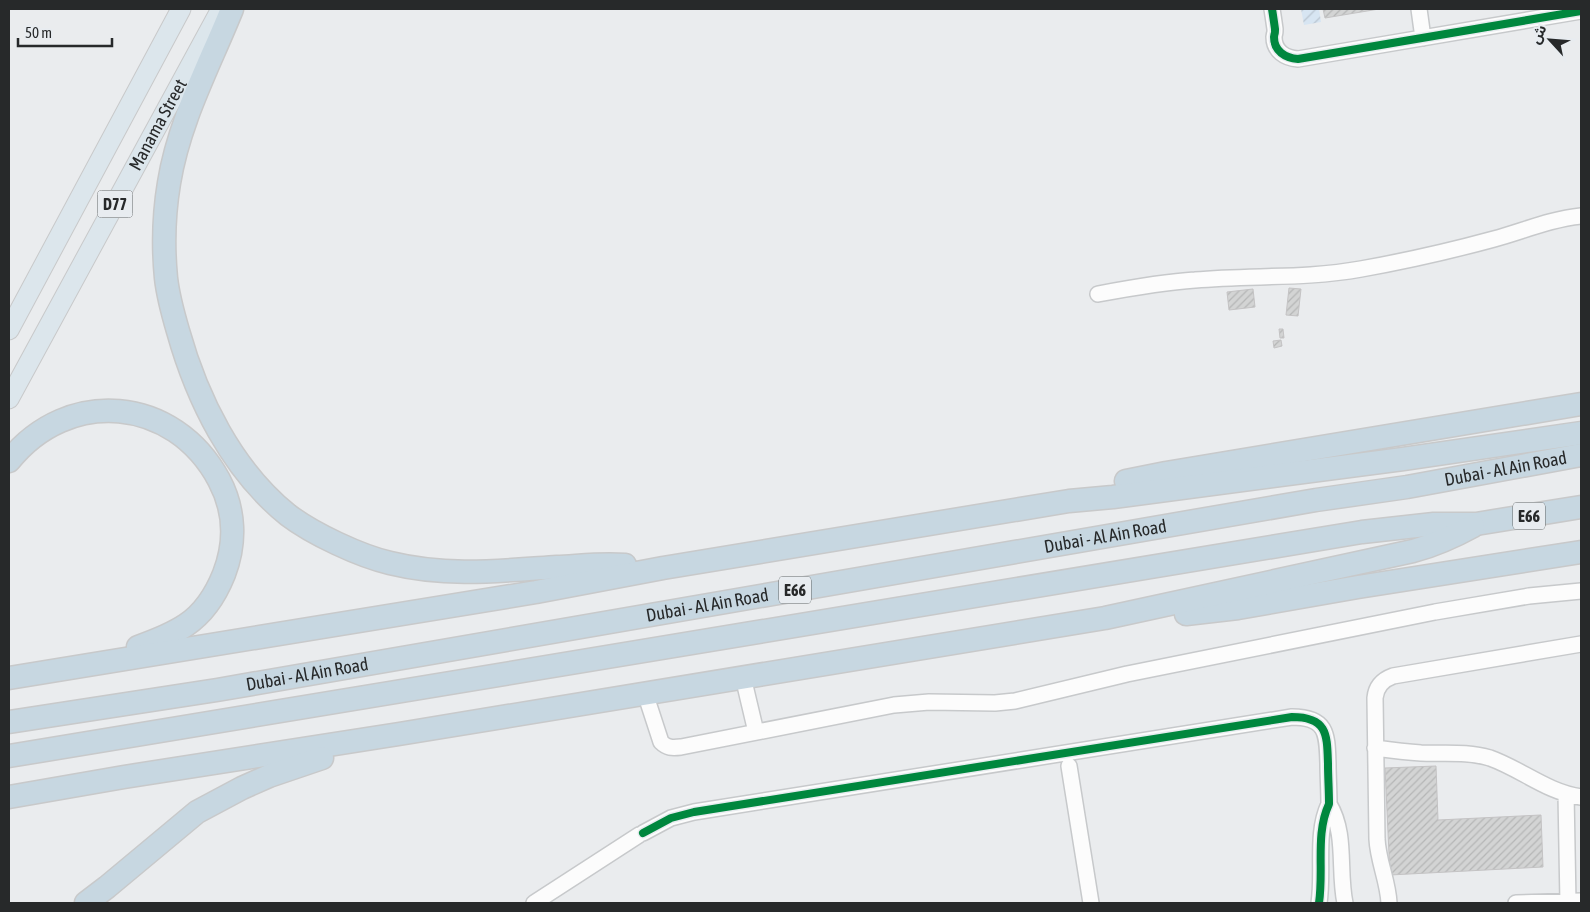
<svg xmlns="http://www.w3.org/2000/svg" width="1590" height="912" viewBox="0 0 1590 912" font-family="'Asap Condensed','Noto Sans Arabic',sans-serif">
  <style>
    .garden { fill: url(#garden-furrows) }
    .building { fill: url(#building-hatch); stroke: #c4c3c4 }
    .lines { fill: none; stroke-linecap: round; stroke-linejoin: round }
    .minor-casing { stroke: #c7c9cb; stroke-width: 18 }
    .major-casing { stroke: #c8c9ca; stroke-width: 21 }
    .highway-casing { stroke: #c8c9ca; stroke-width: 25 }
    .minor { stroke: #fcfcfc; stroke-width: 15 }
    .major { stroke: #dce6ec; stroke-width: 19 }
    .highway { stroke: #c7d7e1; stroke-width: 22 }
    .cycleway-casing { stroke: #e8ecf0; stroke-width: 11 }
    .cycleway { stroke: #00873e; stroke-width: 8 }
    .labels { text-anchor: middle; stroke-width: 4.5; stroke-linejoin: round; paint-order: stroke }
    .shield { fill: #e8ecf0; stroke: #616465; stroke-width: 1 }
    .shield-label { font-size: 16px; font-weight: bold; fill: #27292a }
    .street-label { font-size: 18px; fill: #27292a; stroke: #e8ecf0 }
  </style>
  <defs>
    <pattern id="garden-furrows" width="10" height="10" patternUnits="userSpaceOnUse" patternTransform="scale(1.25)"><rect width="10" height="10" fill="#d7e5f2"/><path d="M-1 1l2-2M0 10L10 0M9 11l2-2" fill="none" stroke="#b9c4d0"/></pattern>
    <pattern id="building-hatch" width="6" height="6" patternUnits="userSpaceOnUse" patternTransform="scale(1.25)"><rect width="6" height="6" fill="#d3d4d4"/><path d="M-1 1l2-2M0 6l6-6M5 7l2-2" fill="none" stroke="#b5b6b6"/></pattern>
  </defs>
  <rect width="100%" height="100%" fill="#eaecee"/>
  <path class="garden" d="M1301,9h18l2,13 -17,3z"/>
  <path class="building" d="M1323,9h56l-54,9z
    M1289,288l12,1 -3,27 -12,-1z
    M1253,289l2,18 -26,3 -2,-18z
    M1279,329h4l1,9h-4z
    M1281,340l1,6 -8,2 -1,-7z
    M1436,766l2,54 103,-5 2,52 -153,8 -5,-107z"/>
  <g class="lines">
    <g class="minor-casing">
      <path id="minor" d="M1272,9c1,6 2,13 3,20 0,7 0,1 -1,8 0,14 11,21 24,22l283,-48
        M1419,9l4,29
        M1098,294c32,-6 65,-12 97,-14 56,-5 111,-1 166,-11 45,-8 89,-18 133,-30 29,-8 57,-20 87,-23
        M743,677l13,55
        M645,693l16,49c6,6 11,6 20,5l213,-42 35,-3 66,1 20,-2 112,-27 308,-62 94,-16 52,-5
        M1375,748c15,2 31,4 46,5 23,1 46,-2 69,5 31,11 57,34 91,39
        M1069,766l22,137
        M1566,794l2,109
        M1329,804c18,30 9,66 16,99
        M643,833l28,-15 23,-6 598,-95c36,0 35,18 36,47 0,13 1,26 1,40 -14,30 -5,66 -10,99
        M534,903l105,-68
        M1389,903c-1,-22 -11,-42 -12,-64l-2,-141c1,-11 7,-18 18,-22l188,-32
        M1516,903l65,-2"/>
    </g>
    <g class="major-casing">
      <g id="major">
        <path d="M9,330l172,-321"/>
        <path id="s1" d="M9,399l212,-390"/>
      </g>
    </g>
    <g class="highway-casing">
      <g id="highway">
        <path d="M232,9c-23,57 -53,112 -63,174 -5,30 -6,64 -3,95 2,18 7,36 12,53 19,68 54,139 110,184 25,19 72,41 102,48 57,14 109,8 167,4 22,-1 46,-4 68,-2"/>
        <path d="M9,461c59,-74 165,-65 210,19 16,30 17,63 5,94 -8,20 -20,39 -38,51 -15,10 -31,16 -48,22"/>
        <path d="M1126,481l40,-8 415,-69"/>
        <path d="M1186,614l52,-6 120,-21 223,-35"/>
        <path d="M9,678l527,-86 127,-24 406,-67 44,-4 290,-38 178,-26"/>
        <path id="s2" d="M9,722l208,-32 1099,-190 91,-13 174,-32"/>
        <path d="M9,756l1353,-224 72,-8h42l105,-17"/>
        <path d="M9,797l115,-20 275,-43 706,-116 308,-67c22,-6 40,-14 60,-25"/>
        <path d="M86,903l21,-16 90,-75 45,-24 27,-12 53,-18"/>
      </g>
    </g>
    <use href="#minor" class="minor"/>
    <use href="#major" class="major"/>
    <use href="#highway" class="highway"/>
    <g class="cycleway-casing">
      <path id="cycleway" d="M1272,9c1,6 2,13 3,20 0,7 0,1 -1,8 0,14 11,21 24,22l283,-48
        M643,833l28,-15 23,-6 598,-95c36,0 35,18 36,47 0,13 1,26 1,40 -14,30 -5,66 -10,99"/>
    </g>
    <use href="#cycleway" class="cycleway"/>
  </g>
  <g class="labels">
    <g class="shield">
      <rect x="97.5" y="190.5" width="35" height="27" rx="4"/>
      <rect x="1513" y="502.5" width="32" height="27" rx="4"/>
      <rect x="779" y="576.5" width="32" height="27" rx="4"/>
    </g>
    <g class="shield-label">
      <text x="115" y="210">D77</text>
      <text x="1529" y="522">E66</text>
      <text x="795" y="596">E66</text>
    </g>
    <g class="street-label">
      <text dy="6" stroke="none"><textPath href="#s1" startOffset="312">Manama Street</textPath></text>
      <text dy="6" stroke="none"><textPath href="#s2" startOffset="1518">Dubai - Al Ain Road</textPath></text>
      <text dy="6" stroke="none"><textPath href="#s2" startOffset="1112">Dubai - Al Ain Road</textPath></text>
      <text dy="6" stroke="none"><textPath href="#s2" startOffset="708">Dubai - Al Ain Road</textPath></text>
      <text dy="6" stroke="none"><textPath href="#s2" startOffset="302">Dubai - Al Ain Road</textPath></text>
    </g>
  </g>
  <rect width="1590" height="912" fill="none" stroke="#27292a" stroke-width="20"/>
  <g transform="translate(1550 40) rotate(296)" stroke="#e8ecf0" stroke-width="4" paint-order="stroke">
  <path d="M0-4L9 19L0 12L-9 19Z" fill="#27292a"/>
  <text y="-8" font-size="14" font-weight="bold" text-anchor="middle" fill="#27292a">ش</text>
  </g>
  <path d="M18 38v8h94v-8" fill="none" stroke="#27292a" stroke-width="2.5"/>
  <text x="25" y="38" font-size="15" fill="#27292a" stroke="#e8ecf0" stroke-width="4" paint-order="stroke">50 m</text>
</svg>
